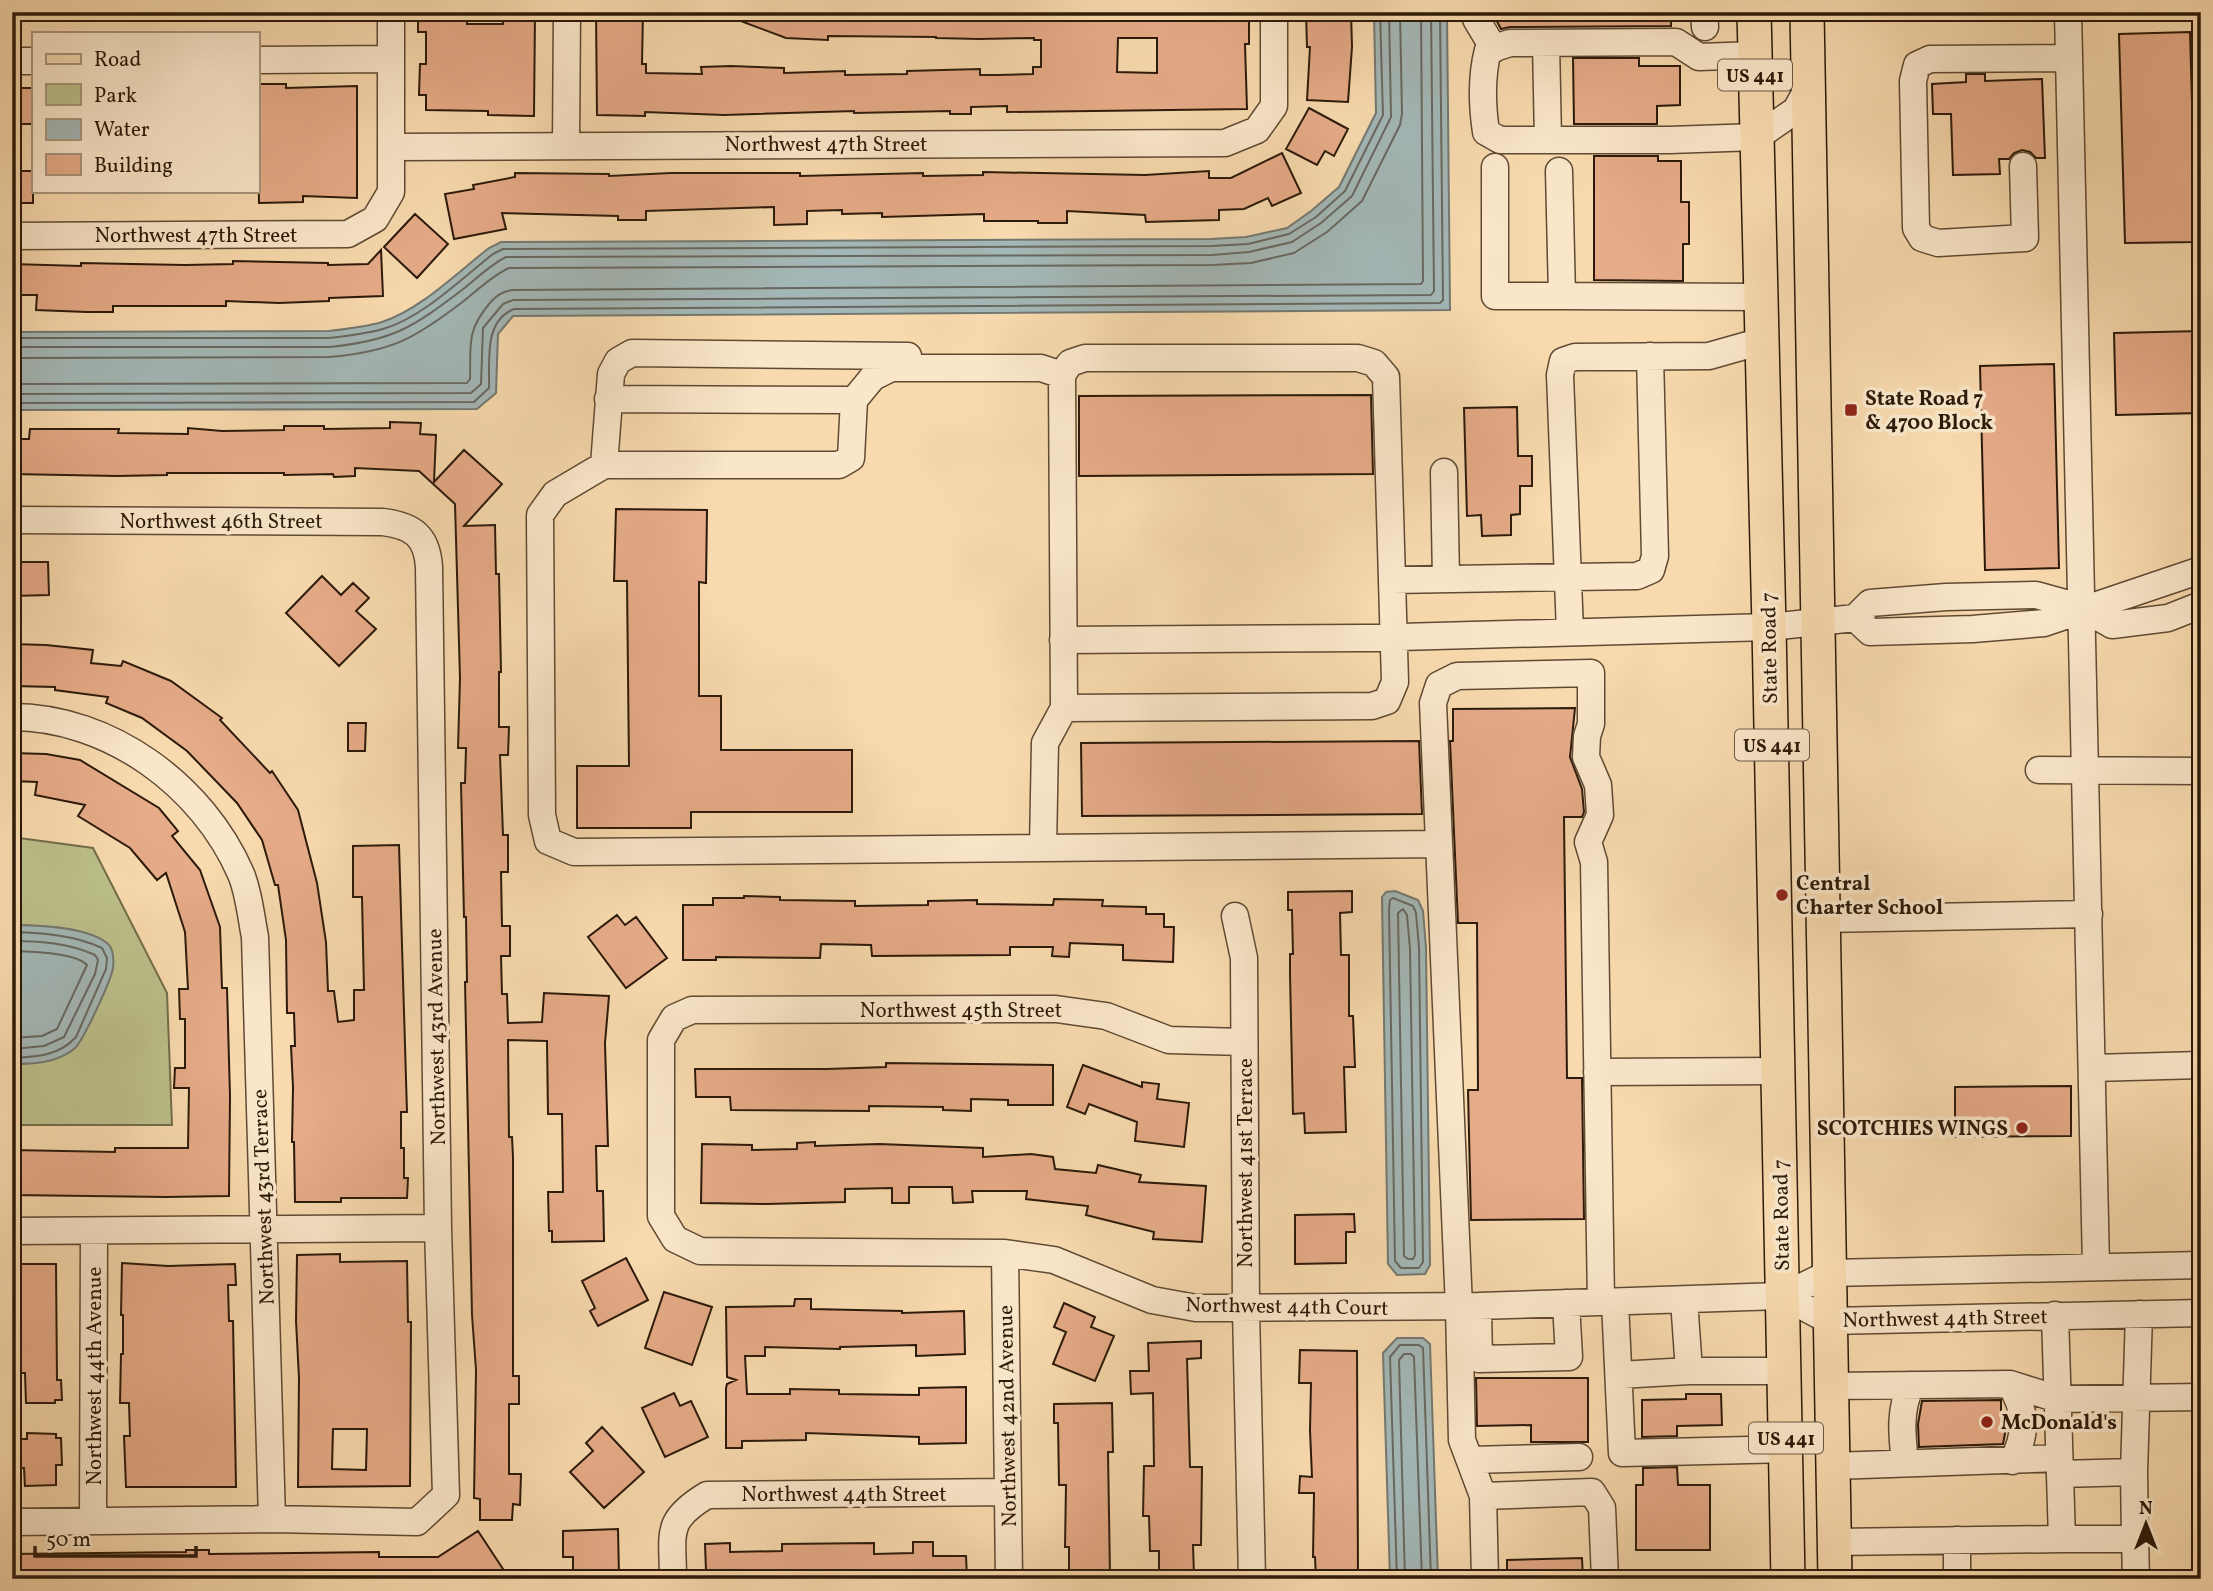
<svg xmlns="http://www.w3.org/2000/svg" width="2213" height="1591" viewBox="0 0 2213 1591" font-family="Vollkorn,serif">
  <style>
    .green { fill: #bcc08b; stroke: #746d4a; stroke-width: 2 }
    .water { fill: #a3b7b6; stroke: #737871; stroke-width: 2 }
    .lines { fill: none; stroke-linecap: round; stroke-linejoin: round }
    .shore { stroke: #686860; stroke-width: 2 }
    .building { fill: #e6ab88; stroke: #2c1a0a; stroke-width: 2; fill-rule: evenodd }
    .minor-casing { stroke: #5f4a33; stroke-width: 29 }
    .major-casing { stroke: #2c1a0a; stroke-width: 36 }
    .minor { stroke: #fae7ca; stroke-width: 26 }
    .major { stroke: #f8daae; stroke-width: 33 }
    .poi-dot { fill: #8f2418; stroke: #fae7ca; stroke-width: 2.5 }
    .labels { text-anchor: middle; stroke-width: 7; stroke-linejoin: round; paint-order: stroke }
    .shield { fill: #fae7ca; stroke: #6a5844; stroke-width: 2 }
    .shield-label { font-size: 19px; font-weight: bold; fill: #2c1a0a }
    .street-label { font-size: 21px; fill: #2c1a0a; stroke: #fae7ca }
    .poi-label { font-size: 21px; font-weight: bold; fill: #2c1a0a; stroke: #fae7ca; text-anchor: start }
  </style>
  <rect width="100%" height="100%" fill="#f8daae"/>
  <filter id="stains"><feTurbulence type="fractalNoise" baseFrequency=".00286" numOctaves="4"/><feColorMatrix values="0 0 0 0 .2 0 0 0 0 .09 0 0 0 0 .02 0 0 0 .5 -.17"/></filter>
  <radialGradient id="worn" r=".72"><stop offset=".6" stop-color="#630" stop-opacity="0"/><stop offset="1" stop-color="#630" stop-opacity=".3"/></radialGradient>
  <path class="green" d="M12,837l81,11 74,145 5,132h-160z"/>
  <path class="water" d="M1374,12h73l3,298 -937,6 -15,18 -2,59 -19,16 -465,1v-78l317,-1c17,-2 36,-4 53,-9 38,-12 76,-50 107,-74l12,-6 710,-3 35,-2 41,-9 24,-17 28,-24 37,-74z
    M1395,891l23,9 5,11 3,37 4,317 -5,9 -28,1 -9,-11 -6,-367 4,-5z
    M12,925c25,0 75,2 95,18 7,6 7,16 6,25 -2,12 -30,74 -39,81 -17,14 -41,15 -62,15z
    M1397,1338h26l7,6 8,235h-48l-7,-226z"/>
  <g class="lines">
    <path class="shore" d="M12,338h317c18,-2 36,-4 54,-9 39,-11 78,-50 110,-75l10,-5 708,-3 37,-2 41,-10 27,-17 29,-26 38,-76 -3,-103
      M12,347h317c63,-6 83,-19 133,-57 14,-11 28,-25 44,-33l706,-2 37,-3 43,-10 29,-19 31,-27 39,-79 -2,-105
      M12,358l317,-1c63,-5 87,-19 136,-57 14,-11 28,-25 44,-32l703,-3 39,-2 43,-10 33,-21 35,-31 38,-76 2,-11 -2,-102
      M12,384l455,-1 3,-4c1,-34 -4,-47 19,-75 7,-8 13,-13 24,-14l908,-6 2,-3 -2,-269
      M12,394l459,-1 10,-9 2,-56 20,-24 10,-4 918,-5 3,-4 -3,-279
      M12,403l462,-1 15,-14c1,-26 -6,-67 25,-79l926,-6 3,-3 -3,-288
      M1393,898l20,8 3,7 3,35 4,314 -4,6h-18l-6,-7 -6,-352 1,-9z
      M1403,909l4,6 3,34 5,306 -2,4h-5l-4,-3 -6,-343z
      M12,932c31,1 62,3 90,16l5,10 -1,11 -30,68c-17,19 -40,20 -64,21
      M12,941c28,0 57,2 83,14l3,5 -3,14 -31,63 -20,9 -32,3
      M12,951c19,1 63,1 75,14l-30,64 -15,7 -30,2
      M1397,1579l-7,-222 10,-12h19l4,3 8,231
      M1405,1579l-6,-219 5,-6h7l3,3 8,222"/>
  </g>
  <path class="building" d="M418,12h49v12h36l1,-12 31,1 -1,103 -46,-1v-4l-62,-1v-15h-7l1,-31h6v-32h-8z
    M596,12h47l-1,52h4v9l56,1 -1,-7 30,-1 53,2v5l61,-2v4l62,-1v-3l73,-2v6h17l36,-1v-7h8v-27h-7v-2l-55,1 -43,-1v-1l-108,-1v4l-42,-2 -64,-24v-2h527v32h-4l2,65 -240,3v-6l-36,1v7h-21v-3l-96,2v-2l-130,4 -79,-3v4l-48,-1zM1118,38h39v35l-40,-1z
    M1306,12h45l1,35 -4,55 -41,-2 3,-53h-3z
    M1492,12h179v14l-161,1 -9,2z
    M2190,32l6,210 -71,1 -6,-209z
    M1573,58h66v8h41v39l-23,1v18h-83z
    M1966,74h19v7l57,-2 3,79h-9l-6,-6 -8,-2 -8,3 -5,6h-10l1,15 -47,1 -2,-61h-18l-1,-30 34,-2z
    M257,84h29v4l71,-2v112l-54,-2v6l-44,1z
    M12,88h21v36h-21z
    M1309,108l39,21 -14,27 -9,-5 -8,14 -31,-16z
    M1282,153l19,40 -29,13 -4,-8 -24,11 -25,1v10l-73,2 -1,-7 -78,-4v12h-29v-2h-54v-7l-102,3v-4l-40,1v-4l-35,1v13l-33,1v-18l-128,4v9h-28v-4l-116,-3 4,16 -52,10 -9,-45 29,-5 -1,-4 42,-8v-4l94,1v2l62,-3h129v3l123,-3v3l60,-1v-3l162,3 64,-4v7h22z
    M1594,156h64v5h23v41h8v42h-6v37l-89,-1z
    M12,171h21v32h-21z
    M415,214l33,30 -31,34 -33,-31z
    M381,250l2,46 -54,2v3l-50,2 -53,-2v5h-113v6h-26l-51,-2 1,-15h-25v-31l69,2v-3l104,2 48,-1v-3l95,2v2l40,-1z
    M2201,331v82l-85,2 -2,-82z
    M2054,364l5,204 -74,2 -5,-204z
    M1371,395l2,79 -294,2v-80z
    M1517,407l1,49h14v30h-12v28l-9,1v20l-29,1 -1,-21 -14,1 -3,-108z
    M390,422l31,1 -1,11 16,1 -2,47 30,-32 38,34 -38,42 31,-1 1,49h3l2,98h-2v55h10l-1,28h-8l3,80h5v37h-7l1,54h8v30h-9l1,38h5l1,29 34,-1 2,-29 65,3 -4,47 3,103h-12l1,45h6l1,50 -52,1v-11h-3l-1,-39h15l-1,-78h-14l-1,-73 -39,-1 1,97h3l1,20v219h6v28h-10v70h12l-1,31 -7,-1 -1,16h-32v-21l-6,-1 2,-128 -4,-55 -7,-333h2l-1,-65h-2l-3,-134h4l1,-35h-8l2,-70 -5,-174 -36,-33 -64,-3v8l-21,1 -1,-3 -49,1v-2h-117v2l-50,1 -105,-2v-35h17l1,-10h89l-1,4 70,1v-6l34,3 62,-1v-4h40v3l66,-1z
    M616,509l91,1 -1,73 -7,-1v114h22v54h131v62h-161v16h-114v-62h52l-2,-185h-13z
    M12,562h36l1,33 -37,1z
    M322,576l19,19 12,-12 16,15 -13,13 20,18 -37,37 -53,-53z
    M12,644l34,1 47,5 -2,13 30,3 2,-5 48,20 51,37 -2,2 50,53 2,-2 26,39 19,73 9,59 2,49h6l4,31 16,-2v-30h10l-2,-93h-9v-51l46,-1 8,267h-6v36h3v30h4l-1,20h-66v4h-46l-1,-60h-2l1,-55 -2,-41h4l-1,-33h-7l-1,-73 -8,-55h-3l-13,-45 -25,-37 -50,-52 -45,-33 -36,-15 2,-6 -53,-7v-3l-43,-1z
    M1575,708l-5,49 12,32 2,23 -2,5h-18l3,261h15l2,141 -113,1 -3,-130h10l-1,-167h-19l-8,-182h3v-32z
    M348,723h18l-1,28h-17z
    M1419,741l3,73 -340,2 -1,-73z
    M12,753l34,1 34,6 79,48 19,23 -6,5 28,34 20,57 2,61h5l3,108 -1,100 -63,1 -154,-2v-45l103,2v-4h73l1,-60h-15l1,-20h10v-49h-5l-1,-30h9l-3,-57 -19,-59 -9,7 -27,-32 -52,-32 7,-11 -50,-10 2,-13 -25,-1z
    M1352,891v21l-12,1 1,42h8v61h4l2,51h-11l2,65 -41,1 -1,-20 -11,1 -3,-140v-20h3l-1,-44h-4v-18z
    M744,896l36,1v3l75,1v5l73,-1v-4l49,-1v4l76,1 1,-6 49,1 -1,6 44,1v7h18v13h10l-1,35 -50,-2v-15l-53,-2 -1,14 -17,-1 1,-9h-43v8l-138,1 -1,-11 -50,-1 -1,14 -104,-1v3h-33v-55h30v-7h31z
    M617,915l8,10 11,-8 31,41 -41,30 -38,-51z
    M886,1063l167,2v40h-45v-5l-37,-1v12l-28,-1v-3l-74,-1v5l-138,-1 -1,-13h-34l-1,-28h132l59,-2z
    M1083,1065l59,22v-5l17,2 -2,15 32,4 -5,44 -49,-6 2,-19 -48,-18 -4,10 -18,-7z
    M2071,1086v50l-116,1v-50z
    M815,1142v4l64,-2 104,4v9l48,-3 22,3 2,12 41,4 2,-8 43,10 -2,7 67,4 -4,56 -49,-3 1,-7 -68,-17 2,-9 -62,-7 1,-8h-55l1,11 -20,1 -1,-16h-43v16h-17v-15l-47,1v13l-79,2 -65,-1 1,-59 50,1v5l45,-1v-6z
    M1354,1214l1,18h-9v31l-51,1v-49z
    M340,1254v8l67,-1 1,61h3l-1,164 -112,1 1,-109 -3,-57 1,-66zM333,1429h34l-1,41 -34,-1z
    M626,1258l22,42 -50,26 -8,-15 5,-3 -13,-27z
    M122,1263l46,3 67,-2 1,21h-8l1,36h4l3,166h-110l-2,-51h6l-1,-33h-9l1,-49h2v-39h-2z
    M12,1264h44l1,116h4l1,20h-7v3h-29l-1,-30h-13z
    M664,1292l48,15 -20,58 -47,-17z
    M795,1299h16v10l91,2v2l62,-2 1,43 -49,2v-11l-76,2v2l-75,-2v9h-20l2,38h43v-5l49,1v4l80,1v-7l47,-1v56l-47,1v-7l-113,-4v7l-64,1v7h-16v-60l1,-4 9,-4 -9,-3 -1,-70 68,-1z
    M1064,1303l31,14 -4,10 23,9 -19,45 -42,-17 13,-32 -12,-5z
    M1201,1341v17l-14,1 3,108h12l-1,78h-8l1,30 -35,1v-25h-9l-1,-35h-6l1,-50h10l-1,-73 -22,1 -1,-23h19l-1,-28z
    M1300,1350l57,1 1,228h-42l-1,-22h-2l1,-64h-15l1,-17 12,1 -2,-47 1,-47h-12z
    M1476,1378h112v64h-57v-17l-54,1z
    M674,1393l6,13 11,-5 17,36 -43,20 -23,-49z
    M1686,1394h35l1,31 -45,1v10l-35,1v-37l44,-1z
    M2001,1400v17h6v6l-4,21 -84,3 -1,-23 4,-23z
    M1112,1403l1,49h-5l2,123 -41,1v-29h-4l1,-62h-7l-1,-62h-4v-19z
    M602,1427l42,45 -40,36 -34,-36 23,-21 -7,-8z
    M27,1433l29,1v4h5l1,27h-6v20l-31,1 -1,-18h-8l-1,-29h12z
    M1677,1467l1,18h32v65h-74v-65h7v-17z
    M618,1529l1,47 -46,1v-20h-10v-26z
    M478,1531l25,38 -15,10h-476v-25l174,-2v-2h23v4l170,-2v5h59z
    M913,1542h20v14h33l1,23h-254v-8h-7l-1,-27 25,-1v9l52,-1v-7l92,-1v11l39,-1z
    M1582,1558l1,21h-76v-19z"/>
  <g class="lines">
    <g class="minor-casing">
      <path id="minor" d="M1476,12v7l18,30
        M1704,12l1,15
        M2068,12l28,1254
        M1546,43l2,97
        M1755,55l-56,2 -23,-15 -166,1 -22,7c-7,27 -6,55 -2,82l14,8h169l88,-3 39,-27 12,-22
        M257,60l134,-1
        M12,61h21
        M566,145l1,-133
        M392,147l833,-4 32,-13 17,-24v-94
        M2023,166l2,72 -87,5 -16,-5 -6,-10 -3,-147 4,-16 13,-6 139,-1
        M1495,167v129h67
        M1559,171l3,125 199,1
        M12,236l336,-2 27,-15 16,-27v-180
        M608,399l246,1
        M604,465l7,-91 7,-13 14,-8 276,3
        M1444,472l2,107
        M12,520l371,2c30,4 44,14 46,45l9,661 8,267 -29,27 -145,-3 -260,3
        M1392,580l245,-4 14,-6 4,-14 -5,-200
        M1855,618l15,14 103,-3 71,-6 157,-53
        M1570,632l-10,-257 3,-14 12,-4 134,-1 53,-15
        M1063,640l301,-2 405,-11 86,-9 15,-15 76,-6 90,-2 47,13 29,17 56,-7 33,-13
        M1064,708l308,-2 15,-5 8,-19 -9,-305 -12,-14 -16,-5h-273l-15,5 -8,12 2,333 -19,35 -2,105 396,-4
        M12,717c98,0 191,69 229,157 8,19 10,43 14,63l17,582
        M2039,770l162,1
        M1043,848l-469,4 -26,-11 -6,-26 -2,-300 15,-21 49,-29h235l12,-7 3,-58 19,-23 18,-9h150l21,7
        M1235,916l9,42 2,352 6,269
        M1823,919l266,-5
        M1244,1042l-75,-2 -63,-24 -50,-7 -364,1 -18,8 -13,22v176l14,23 25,12 305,2 49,7 98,40 44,8 282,-2 305,-10 47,-23 371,-8
        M2092,1068l109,-3
        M1597,1072l181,-1
        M12,1231l426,-3
        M1005,1253l4,326
        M1783,1296l47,25 371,-8
        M1684,1300l5,71h95
        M1615,1302l7,151 164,-4
        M1478,1312l1,47 90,-2 -3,-54
        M1619,1375l70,-4
        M2010,1384c17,27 17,49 3,77
        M1832,1386l178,-2 48,15 143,-2
        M1471,1460l108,-3
        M1905,1463c-3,-28 -6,-52 6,-78
        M1833,1466l226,-8
        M2060,1474l74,-2
        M1483,1496l109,-4 10,16 3,71
        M93,1521l1,-290
        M2062,1539h73l-1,-67 5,-158
        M2135,1539l1,40
        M1957,1540v39
        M1835,1542l227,-3 -7,-224
        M673,1579c0,-46 -9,-58 34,-84l300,-3
        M1485,1579l-2,-83 -21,-56 -3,-133 -26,-604 6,-18 18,-9 134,-3v51l-4,12 -1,21 12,28 2,30 -12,27 6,20 7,440"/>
    </g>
    <g class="major-casing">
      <path id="major" d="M1754,12l15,615 19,952
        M1807,12l28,1567"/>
    </g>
    <use href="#minor" class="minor"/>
    <use href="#major" class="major"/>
  </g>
  <g class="poi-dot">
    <rect x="1844" y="403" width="14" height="14" rx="3.5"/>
    <circle cx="1782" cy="895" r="7"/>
    <circle cx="2022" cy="1128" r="7"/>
    <circle cx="1987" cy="1422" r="7"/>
  </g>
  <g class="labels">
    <g class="shield">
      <rect x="1718" y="59.5" width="74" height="31" rx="5"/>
      <rect x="1735" y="729.5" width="74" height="31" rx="5"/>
      <rect x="1749" y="1422.5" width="74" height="31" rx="5"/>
    </g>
    <g class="shield-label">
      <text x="1755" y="82">US 441</text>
      <text x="1772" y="752">US 441</text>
      <text x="1786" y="1445">US 441</text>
    </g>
    <g class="street-label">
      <text x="826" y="151">Northwest 47th Street</text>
      <text x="196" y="242">Northwest 47th Street</text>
      <text x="221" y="528">Northwest 46th Street</text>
      <text transform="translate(1769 648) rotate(-91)" y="7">State Road 7</text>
      <text x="961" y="1017">Northwest 45th Street</text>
      <text transform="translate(436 1037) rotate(-91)" y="7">Northwest 43rd Avenue</text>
      <text transform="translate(1245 1163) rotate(-90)" y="7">Northwest 41st Terrace</text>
      <text transform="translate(263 1197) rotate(-92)" y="7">Northwest 43rd Terrace</text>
      <text transform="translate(1781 1215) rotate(-91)" y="7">State Road 7</text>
      <text transform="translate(1287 1306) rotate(1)" y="7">Northwest 44th Court</text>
      <text transform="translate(1945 1318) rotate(-1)" y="7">Northwest 44th Street</text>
      <text transform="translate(94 1376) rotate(-90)" y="7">Northwest 44th Avenue</text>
      <text transform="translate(1007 1416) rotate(-91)" y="7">Northwest 42nd Avenue</text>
      <text x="844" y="1501">Northwest 44th Street</text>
    </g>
    <g class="poi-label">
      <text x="1865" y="405">State Road 7<tspan x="1865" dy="24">&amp; 4700 Block</tspan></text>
      <text x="1796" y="890">Central<tspan x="1796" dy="24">Charter School</tspan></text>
      <text x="2008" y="1135" text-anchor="end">SCOTCHIES WINGS</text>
      <text x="2001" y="1429">McDonald's</text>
    </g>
  </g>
  <rect width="2213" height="1591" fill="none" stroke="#f8daae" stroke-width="42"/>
  <rect x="14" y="14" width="2185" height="1563" fill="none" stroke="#2c1a0a" stroke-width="3.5"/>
  <rect x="21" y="21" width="2171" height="1549" fill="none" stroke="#2c1a0a" stroke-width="2"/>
  <rect x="32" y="32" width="228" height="161" fill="#fae7ca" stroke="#a8957d" stroke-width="2"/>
  <rect x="46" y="54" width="35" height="10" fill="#f8daae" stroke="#a8957d" stroke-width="2"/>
  <text x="94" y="66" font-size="21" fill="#2c1a0a">Road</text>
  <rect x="46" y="84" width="35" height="21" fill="#bcc08b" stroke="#a8957d" stroke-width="2"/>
  <text x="94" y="102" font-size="21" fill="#2c1a0a">Park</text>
  <rect x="46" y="119" width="35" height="21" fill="#a3b7b6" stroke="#a8957d" stroke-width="2"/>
  <text x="94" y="136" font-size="21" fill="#2c1a0a">Water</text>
  <rect x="46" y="154" width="35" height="21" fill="#e6ab88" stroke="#a8957d" stroke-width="2"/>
  <text x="94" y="172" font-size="21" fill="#2c1a0a">Building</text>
  <g transform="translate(2146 1524)" stroke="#fae7ca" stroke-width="5" paint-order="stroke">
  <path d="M0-5L12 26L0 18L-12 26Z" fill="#2c1a0a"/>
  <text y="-10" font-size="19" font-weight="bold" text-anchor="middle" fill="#2c1a0a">N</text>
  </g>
  <path d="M35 1546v10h161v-10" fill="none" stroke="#2c1a0a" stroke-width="3.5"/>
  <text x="46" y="1546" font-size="21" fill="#2c1a0a" stroke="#fae7ca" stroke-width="5" paint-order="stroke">50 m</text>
  <rect width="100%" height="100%" filter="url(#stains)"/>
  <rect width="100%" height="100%" fill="url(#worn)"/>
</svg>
